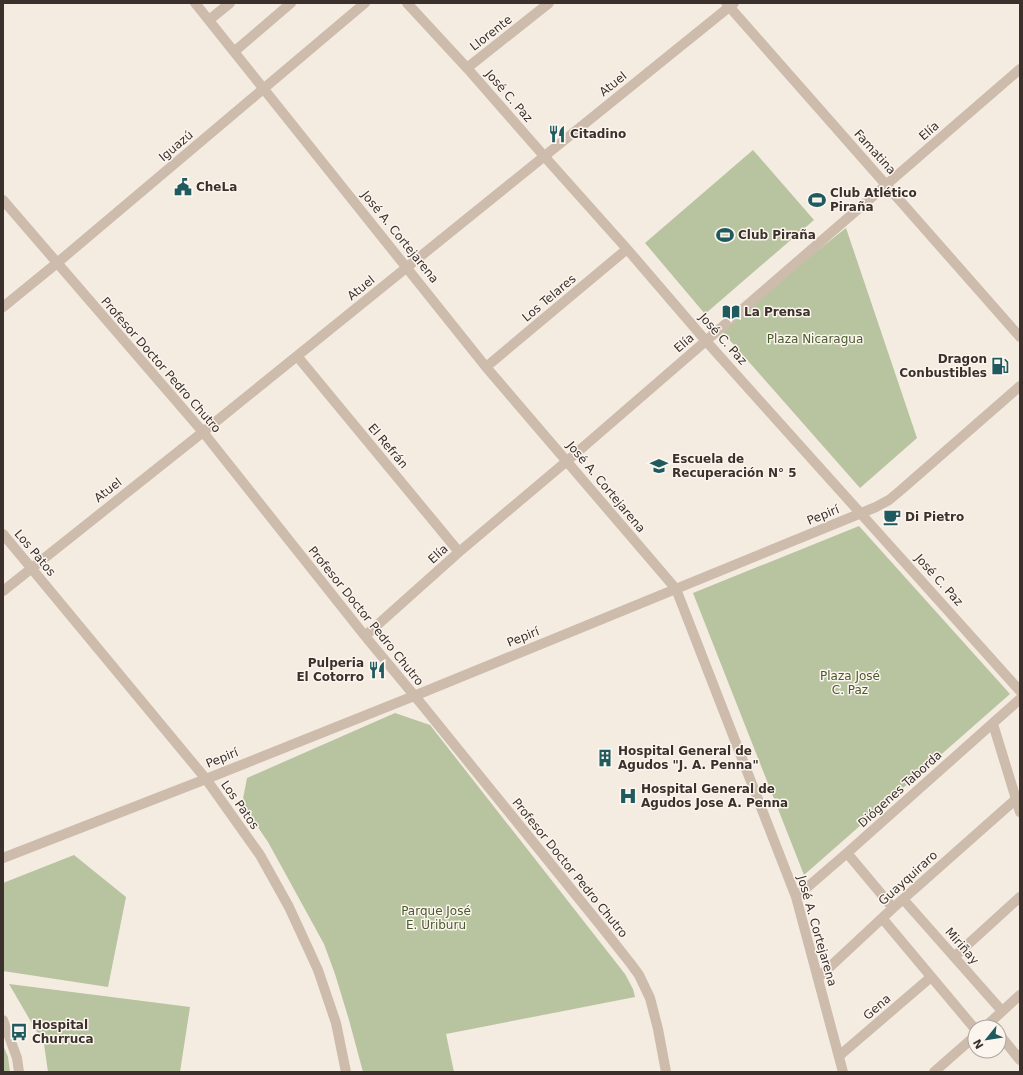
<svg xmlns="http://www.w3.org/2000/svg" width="1023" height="1075" viewBox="0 0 1023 1075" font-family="'DejaVu Sans',sans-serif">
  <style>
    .green { fill: #b8c4a0 }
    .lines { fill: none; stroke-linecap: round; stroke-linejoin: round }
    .street { stroke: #cdbbac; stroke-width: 10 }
    .labels { text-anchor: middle; stroke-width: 3; stroke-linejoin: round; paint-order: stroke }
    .street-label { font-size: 12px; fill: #3b302b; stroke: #fbf5ee }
    .poi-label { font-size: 12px; font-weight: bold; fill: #3b302b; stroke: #fbf5ee; text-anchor: start }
    .park-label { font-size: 12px; fill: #4a5a2e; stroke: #fbf5ee }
  </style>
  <rect width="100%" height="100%" fill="#f4ebe1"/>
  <path class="green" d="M753,150l61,70 -109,94 -60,-71z
    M846,228l71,210 -57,50 -141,-160z
    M859,526l151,168 -206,181 -111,-282z
    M395,713l35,12 195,249 8,15 2,8 -189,37 8,38h-91l-14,-52 -14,-46 -11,-30 -56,-102 -26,-38 5,-26z
    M74,855l52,42 -18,90 -105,-16v-88z
    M9,984l181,23 -10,65h-132l-4,-28z
    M3,1045l5,12 2,15h-7z"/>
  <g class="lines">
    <path class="street" d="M195,3l291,364 190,222 120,308 47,175
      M407,3l60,65 77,88 83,93 79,92 314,350
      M726,3l294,334
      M209,20l21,-17
      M235,51l56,-48
      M467,68l82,-65
      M3,200l200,232 162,204 58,70 178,220 30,38 8,11 11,23 8,31 8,43
      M3,307l54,-44 308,-260
      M297,356l162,196
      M486,367l141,-118
      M3,534l203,245 54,76 29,52 29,63 18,53 10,49
      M3,591l200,-159 531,-429
      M365,636l94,-84 108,-91 453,-392
      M993,724l27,88
      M847,853l46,55
      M3,858l203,-79 208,-83 462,-189 13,-7 12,-10 119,-104
      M796,897l51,-44 173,-154
      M903,899l99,112
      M882,918l93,111
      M954,957l66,-60
      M818,978l75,-70 123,-109
      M3,1020l14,38 2,14
      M985,1027l35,-32
      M999,1034l21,26
      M839,1056l92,-79
      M934,1072l41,-36"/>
  </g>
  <defs>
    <g id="restaurant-bare" transform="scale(1.38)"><path d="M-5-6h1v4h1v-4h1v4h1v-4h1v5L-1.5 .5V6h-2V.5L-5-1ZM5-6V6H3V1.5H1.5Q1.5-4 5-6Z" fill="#1f5a5e" stroke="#fbf5ee" stroke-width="2.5" paint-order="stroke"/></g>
    <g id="civic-bare" transform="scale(1.38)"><path d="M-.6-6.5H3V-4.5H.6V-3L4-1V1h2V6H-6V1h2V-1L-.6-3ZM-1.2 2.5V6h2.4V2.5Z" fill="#1f5a5e" stroke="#fbf5ee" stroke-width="2.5" paint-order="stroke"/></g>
    <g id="stadium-bare" transform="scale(1.38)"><path d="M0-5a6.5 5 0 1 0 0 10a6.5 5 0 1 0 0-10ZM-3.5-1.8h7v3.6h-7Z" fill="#1f5a5e" stroke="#fbf5ee" stroke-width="2.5" paint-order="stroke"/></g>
    <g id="library-bare" transform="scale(1.38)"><path d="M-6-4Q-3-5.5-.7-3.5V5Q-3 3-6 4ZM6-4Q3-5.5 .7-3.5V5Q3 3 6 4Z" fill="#1f5a5e" stroke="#fbf5ee" stroke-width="2.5" paint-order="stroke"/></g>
    <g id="fuel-bare" transform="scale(1.38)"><path d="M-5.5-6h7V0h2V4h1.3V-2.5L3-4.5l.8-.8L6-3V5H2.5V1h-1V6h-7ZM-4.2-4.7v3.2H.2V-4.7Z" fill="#1f5a5e" stroke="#fbf5ee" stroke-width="2.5" paint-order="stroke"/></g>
    <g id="school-bare" transform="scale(1.38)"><path d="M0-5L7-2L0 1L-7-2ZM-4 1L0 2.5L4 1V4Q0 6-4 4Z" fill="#1f5a5e" stroke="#fbf5ee" stroke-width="2.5" paint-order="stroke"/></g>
    <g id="cafe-bare" transform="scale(1.38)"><path d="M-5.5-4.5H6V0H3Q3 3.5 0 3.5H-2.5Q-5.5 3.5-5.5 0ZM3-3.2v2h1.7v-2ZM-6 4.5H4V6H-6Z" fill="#1f5a5e" stroke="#fbf5ee" stroke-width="2.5" paint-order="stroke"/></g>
    <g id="building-bare" transform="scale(1.38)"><path d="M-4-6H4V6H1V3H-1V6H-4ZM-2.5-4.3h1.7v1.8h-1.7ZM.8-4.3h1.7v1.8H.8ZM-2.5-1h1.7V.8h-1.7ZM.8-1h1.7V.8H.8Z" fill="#1f5a5e" stroke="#fbf5ee" stroke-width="2.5" paint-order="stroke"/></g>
    <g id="hospital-bare" transform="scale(1.38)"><path d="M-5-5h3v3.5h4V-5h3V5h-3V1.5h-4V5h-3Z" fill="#1f5a5e" stroke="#fbf5ee" stroke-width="2.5" paint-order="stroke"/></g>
    <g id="bus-bare" transform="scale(1.38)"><path d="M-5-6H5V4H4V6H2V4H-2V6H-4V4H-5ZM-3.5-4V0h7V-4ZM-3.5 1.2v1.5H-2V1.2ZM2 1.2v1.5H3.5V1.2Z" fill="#1f5a5e" stroke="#fbf5ee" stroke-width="2.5" paint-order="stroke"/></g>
  </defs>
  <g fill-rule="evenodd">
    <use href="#restaurant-bare" x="557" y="134"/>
    <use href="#civic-bare" x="183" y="187"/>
    <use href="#stadium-bare" x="817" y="200"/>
    <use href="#stadium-bare" x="725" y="235"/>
    <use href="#library-bare" x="731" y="312"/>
    <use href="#fuel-bare" x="1000" y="366"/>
    <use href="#school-bare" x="659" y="466"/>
    <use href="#cafe-bare" x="892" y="517"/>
    <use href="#restaurant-bare" x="377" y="670"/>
    <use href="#building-bare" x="605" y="758"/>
    <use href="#hospital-bare" x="628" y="796"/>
    <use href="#bus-bare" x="19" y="1032"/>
  </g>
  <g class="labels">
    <g class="street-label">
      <text transform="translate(491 33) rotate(-38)" y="4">Llorente</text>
      <text transform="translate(613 84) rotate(-39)" y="4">Atuel</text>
      <text transform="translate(509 96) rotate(49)" y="4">José C. Paz</text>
      <text transform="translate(929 131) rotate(-41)" y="4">Elía</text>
      <text transform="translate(176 146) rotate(-40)" y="4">Iguazú</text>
      <text transform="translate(875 152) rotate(48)" y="4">Famatina</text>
      <text transform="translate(400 237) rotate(51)" y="4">José A. Cortejarena</text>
      <text transform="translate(361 288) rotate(-39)" y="4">Atuel</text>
      <text transform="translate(549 298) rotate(-40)" y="4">Los Telares</text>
      <text transform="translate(723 339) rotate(48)" y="4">José C. Paz</text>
      <text transform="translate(684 343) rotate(-41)" y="4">Elía</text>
      <text transform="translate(161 365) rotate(49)" y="4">Profesor Doctor Pedro Chutro</text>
      <text transform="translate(388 446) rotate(50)" y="4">El Refrán</text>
      <text transform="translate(606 487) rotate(50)" y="4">José A. Cortejarena</text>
      <text transform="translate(108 490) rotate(-38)" y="4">Atuel</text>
      <text transform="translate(823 515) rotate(-22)" y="4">Pepirí</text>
      <text transform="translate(35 553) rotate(50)" y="4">Los Patos</text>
      <text transform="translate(438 554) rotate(-42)" y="4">Elía</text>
      <text transform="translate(939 580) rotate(48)" y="4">José C. Paz</text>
      <text transform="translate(366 616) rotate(51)" y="4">Profesor Doctor Pedro Chutro</text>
      <text transform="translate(523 637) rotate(-22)" y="4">Pepirí</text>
      <text transform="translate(222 758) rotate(-22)" y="4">Pepirí</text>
      <text transform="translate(900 789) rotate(-42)" y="4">Diógenes Taborda</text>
      <text transform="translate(240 805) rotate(55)" y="4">Los Patos</text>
      <text transform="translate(570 868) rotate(51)" y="4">Profesor Doctor Pedro Chutro</text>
      <text transform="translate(908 878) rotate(-42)" y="4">Guayquiraro</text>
      <text transform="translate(817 931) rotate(74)" y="4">José A. Cortejarena</text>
      <text transform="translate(962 946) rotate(49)" y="4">Miriñay</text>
      <text transform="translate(877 1007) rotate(-41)" y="4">Gena</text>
    </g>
    <g class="poi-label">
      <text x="570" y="138">Citadino</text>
      <text x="196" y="191">CheLa</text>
      <text x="830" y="197">Club Atlético<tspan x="830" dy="14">Piraña</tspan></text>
      <text x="738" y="239">Club Piraña</text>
      <text x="744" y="316">La Prensa</text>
      <text x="987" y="363" text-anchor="end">Dragon<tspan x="987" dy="14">Conbustibles</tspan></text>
      <text x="672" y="463">Escuela de<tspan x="672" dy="14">Recuperación N° 5</tspan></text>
      <text x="905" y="521">Di Pietro</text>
      <text x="364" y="667" text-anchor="end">Pulperia<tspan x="364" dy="14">El Cotorro</tspan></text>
      <text x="618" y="755">Hospital General de<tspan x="618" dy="14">Agudos "J. A. Penna"</tspan></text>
      <text x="641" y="793">Hospital General de<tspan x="641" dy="14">Agudos Jose A. Penna</tspan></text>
      <text x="32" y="1029">Hospital<tspan x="32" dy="14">Churruca</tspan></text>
    </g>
    <g class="park-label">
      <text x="815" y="343">Plaza Nicaragua</text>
      <text x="850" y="680">Plaza José<tspan x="850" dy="14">C. Paz</tspan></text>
      <text x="436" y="915">Parque José<tspan x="436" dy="14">E. Uriburu</tspan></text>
    </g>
  </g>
  <rect width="1023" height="1075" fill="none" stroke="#3b302b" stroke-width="8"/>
  <g transform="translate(987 1039) rotate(240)"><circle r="19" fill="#fbf5ee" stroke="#aea6a0"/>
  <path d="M0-3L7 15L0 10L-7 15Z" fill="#1f5a5e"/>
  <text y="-6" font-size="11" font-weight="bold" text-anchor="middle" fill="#3b302b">N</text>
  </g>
</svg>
